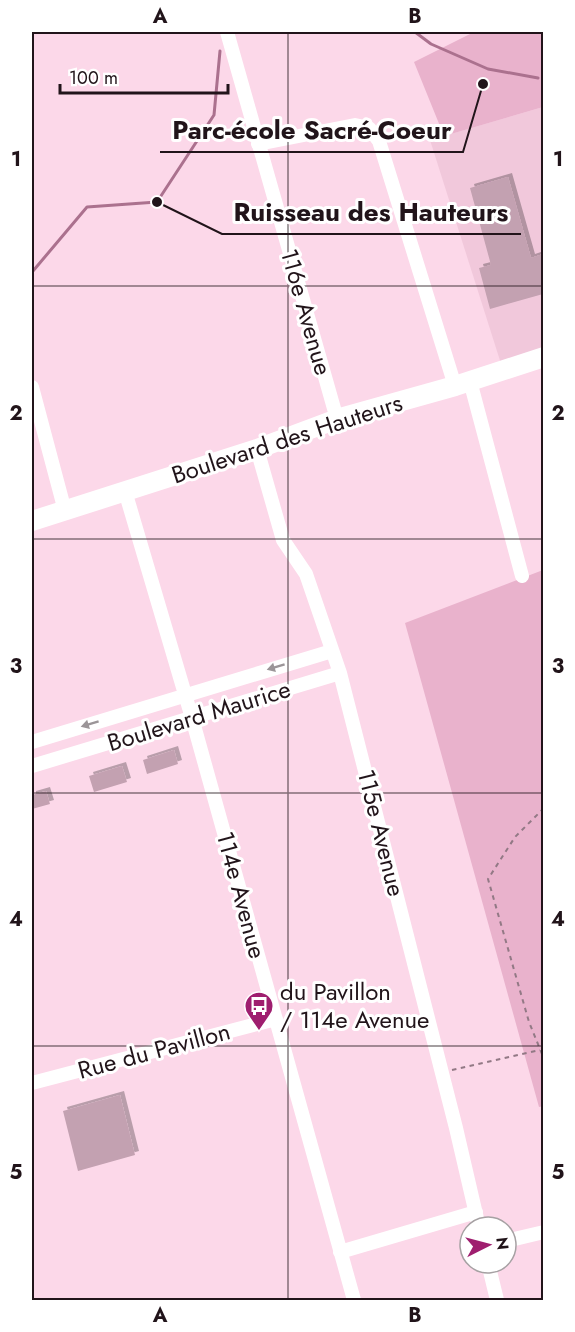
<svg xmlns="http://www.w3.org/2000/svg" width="575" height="1332" viewBox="0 0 575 1332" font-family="Jost,sans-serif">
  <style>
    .built { fill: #f1c8db }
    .green { fill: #e9b2cc }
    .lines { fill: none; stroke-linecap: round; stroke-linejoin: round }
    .stream { stroke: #ab718e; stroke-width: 3 }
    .building { fill: #c3a1b1; filter: url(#shadow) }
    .path { stroke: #927985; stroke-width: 2; stroke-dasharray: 4.5 4.5; stroke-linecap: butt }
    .minor { stroke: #fff; stroke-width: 14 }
    .secondary { stroke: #fff; stroke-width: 20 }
    .oneway { fill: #9b9598 }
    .grid { fill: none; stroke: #21141a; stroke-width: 1.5; stroke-opacity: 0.55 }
    .labels { text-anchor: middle; stroke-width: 6; stroke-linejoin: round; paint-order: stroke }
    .street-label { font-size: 24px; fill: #21141a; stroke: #fff }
    .poi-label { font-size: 24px; fill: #21141a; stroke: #fff; text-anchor: start }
    .leader { fill: none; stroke: #21141a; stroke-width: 2 }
    .callout-dot { fill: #21141a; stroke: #fff; stroke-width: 2 }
    .callout-label { font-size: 26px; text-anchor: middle; font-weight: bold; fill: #21141a; stroke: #fff; stroke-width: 6; stroke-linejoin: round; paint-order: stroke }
    .neatline { fill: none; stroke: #21141a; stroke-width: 2 }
    .grid-label { font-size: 20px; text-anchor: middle; font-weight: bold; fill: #21141a }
  </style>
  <defs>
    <filter id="shadow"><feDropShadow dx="4" dy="-4" stdDeviation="0" flood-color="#0004"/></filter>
  </defs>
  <rect width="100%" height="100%" fill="#fcd8e9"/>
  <path class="built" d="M543,107v250l-40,13 -73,-230z"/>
  <path class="green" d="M474,32h69v75l-99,29 -30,-74z
    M543,570l1,536 -5,1 -134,-484z"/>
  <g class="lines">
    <path class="stream" d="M415,32l16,12 57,25 50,9
      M32,271h1l54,-64 70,-5 57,-87 6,-64"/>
  </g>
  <path class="building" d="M508,177l23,81 12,-4v40l-53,15 -11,-41 12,-3 -21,-77z
    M174,750l4,14 -31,10 -4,-14z
    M122,766l5,16 -33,10 -5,-16z
    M46,791l4,13 -18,5v-14z
    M120,1095l15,60 -57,16 -15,-60z"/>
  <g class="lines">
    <path class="path" d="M544,808l-29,29 -27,42 41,143 15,37
      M452,1070l88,-20"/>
    <path class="minor" d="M227,32l110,387
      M258,144l97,-19 14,3 10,13 76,245
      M470,381l52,195
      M32,387l33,124
      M257,449l26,91 23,34 34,99 116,455 23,99
      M125,491l67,227 162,582
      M32,742l300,-91
      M32,766l308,-93
      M32,1083l244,-64
      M506,1241l38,-9
      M340,1252l136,-40
      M488,1263l9,37"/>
    <path class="secondary" d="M32,521l225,-72 80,-30 118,-33 89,-29"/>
  </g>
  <defs><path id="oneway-solid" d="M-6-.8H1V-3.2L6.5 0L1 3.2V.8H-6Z" transform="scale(1.5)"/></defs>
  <g class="oneway">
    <use href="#oneway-solid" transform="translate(276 667) rotate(163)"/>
    <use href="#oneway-solid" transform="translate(90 724) rotate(163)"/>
  </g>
  <path class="grid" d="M288,32v1268M32,286h512M32,539h512M32,793h512M32,1046h512"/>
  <defs>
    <g id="bus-pin" transform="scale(1.5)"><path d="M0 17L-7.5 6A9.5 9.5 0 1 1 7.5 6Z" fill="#9f1e6f" stroke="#fff"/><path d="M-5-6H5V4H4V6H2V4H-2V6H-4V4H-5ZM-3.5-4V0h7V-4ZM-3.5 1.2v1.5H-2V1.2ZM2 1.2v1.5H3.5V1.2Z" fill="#fff"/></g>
  </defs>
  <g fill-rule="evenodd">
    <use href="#bus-pin" x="259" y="1006"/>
  </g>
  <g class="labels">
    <g class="street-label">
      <text transform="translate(306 312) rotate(74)" y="8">116e Avenue</text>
      <text transform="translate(287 439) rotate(-18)" y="8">Boulevard des Hauteurs</text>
      <text transform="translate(199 716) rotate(-17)" y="8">Boulevard Maurice</text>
      <text transform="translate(381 833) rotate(76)" y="8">115e Avenue</text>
      <text transform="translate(241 895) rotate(75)" y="8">114e Avenue</text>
      <text transform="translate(154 1051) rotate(-15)" y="8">Rue du Pavillon</text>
    </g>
    <g class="poi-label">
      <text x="280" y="1000">du Pavillon<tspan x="280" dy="28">/ 114e Avenue</tspan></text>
    </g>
  </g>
  <path class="leader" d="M483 84L463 152H160M157 202L222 234H521"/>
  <g class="callout-dot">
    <circle cx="483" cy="84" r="6"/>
    <circle cx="157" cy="202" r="6"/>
  </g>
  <g class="callout-label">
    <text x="312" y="139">Parc-école Sacré-Coeur</text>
    <text x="371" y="221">Ruisseau des Hauteurs</text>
  </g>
  <rect width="575" height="1332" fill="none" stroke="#ffffff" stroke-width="66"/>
  <g transform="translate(488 1245) rotate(84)"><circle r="28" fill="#ffffff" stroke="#a6a1a3" stroke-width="1.5"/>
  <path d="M0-4.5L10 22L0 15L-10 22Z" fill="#9f1e6f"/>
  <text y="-9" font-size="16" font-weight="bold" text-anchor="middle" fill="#21141a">N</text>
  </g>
  <path d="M60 84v9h168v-9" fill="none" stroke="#21141a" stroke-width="3"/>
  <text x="69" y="84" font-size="18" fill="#21141a" stroke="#ffffff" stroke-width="4.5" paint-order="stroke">100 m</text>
  <rect x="33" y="33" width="509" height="1266" class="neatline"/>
  <g class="grid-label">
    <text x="160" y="23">A</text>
    <text x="415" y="23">B</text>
    <text x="16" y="166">1</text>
    <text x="558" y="166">1</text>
    <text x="16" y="420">2</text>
    <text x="558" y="420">2</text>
    <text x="16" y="673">3</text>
    <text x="558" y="673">3</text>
    <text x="16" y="926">4</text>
    <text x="558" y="926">4</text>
    <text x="16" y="1179">5</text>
    <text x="558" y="1179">5</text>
    <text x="160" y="1322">A</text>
    <text x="415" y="1322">B</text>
  </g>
</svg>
